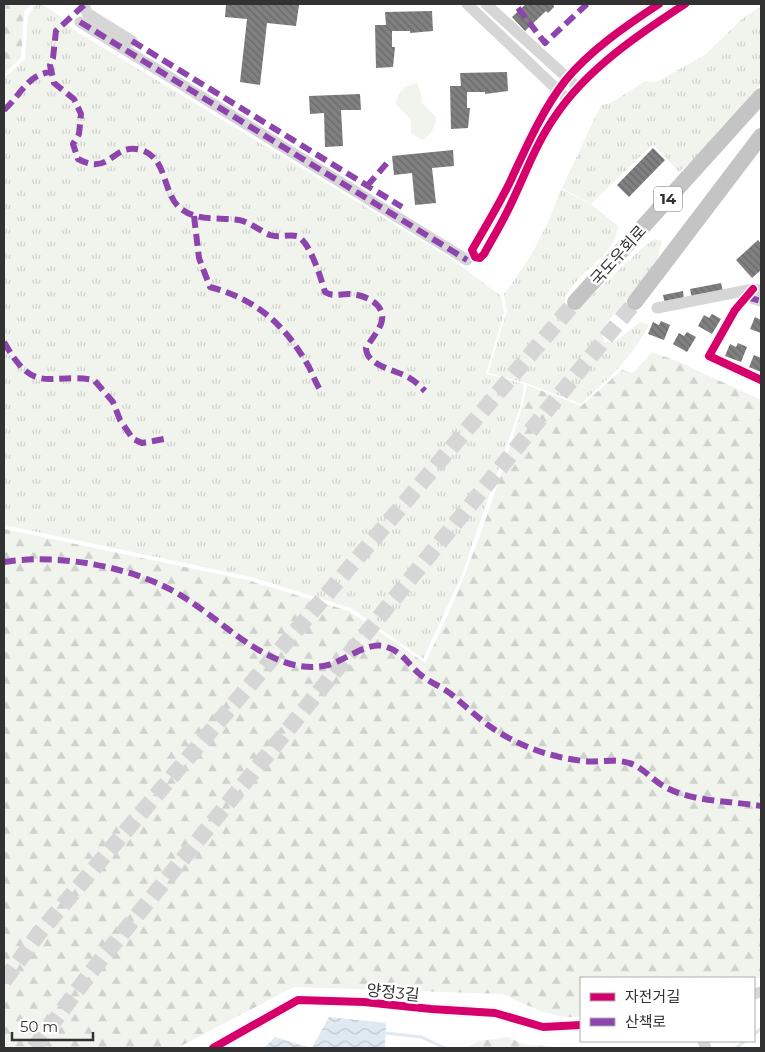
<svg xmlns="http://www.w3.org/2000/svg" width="765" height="1052" viewBox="0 0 765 1052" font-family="Montserrat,'Noto Sans KR',sans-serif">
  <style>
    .grass { fill: url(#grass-tufts) }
    .forest { fill: url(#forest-firs) }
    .park { fill: #f1f3ed }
    .water { fill: url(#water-waves) }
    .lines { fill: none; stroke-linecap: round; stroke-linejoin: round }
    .stream { stroke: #dee9f1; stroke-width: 3 }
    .building { fill: url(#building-back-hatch) }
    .highway-tunnel { stroke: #d6d6d6; stroke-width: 16; stroke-dasharray: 16 8; stroke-linecap: butt }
    .minor { stroke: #d6d6d6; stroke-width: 11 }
    .highway { stroke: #c4c4c4; stroke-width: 16 }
    .quiet { stroke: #8e44ad; stroke-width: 6; stroke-dasharray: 12 6; stroke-linecap: butt }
    .cycleway-casing { stroke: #fff; stroke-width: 11 }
    .cycleway { stroke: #d6006c; stroke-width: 8 }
    .labels { text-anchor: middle; stroke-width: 5; stroke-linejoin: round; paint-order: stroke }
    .shield { fill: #fff; stroke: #707070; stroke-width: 1 }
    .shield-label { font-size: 15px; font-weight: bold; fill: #323232 }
    .street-label { font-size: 16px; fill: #323232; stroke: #fff }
  </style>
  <defs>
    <pattern id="grass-tufts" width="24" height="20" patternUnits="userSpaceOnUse" patternTransform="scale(1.25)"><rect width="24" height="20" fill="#f1f3ed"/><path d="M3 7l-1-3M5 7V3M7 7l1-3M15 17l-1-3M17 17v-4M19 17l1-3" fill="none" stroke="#cfd1cc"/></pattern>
    <pattern id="forest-firs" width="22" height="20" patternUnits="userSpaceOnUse" patternTransform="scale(1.25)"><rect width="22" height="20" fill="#f1f3ed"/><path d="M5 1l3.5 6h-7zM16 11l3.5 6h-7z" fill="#cfd1cc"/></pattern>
    <pattern id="water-waves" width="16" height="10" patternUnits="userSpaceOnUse" patternTransform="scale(1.25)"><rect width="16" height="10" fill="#dee9f1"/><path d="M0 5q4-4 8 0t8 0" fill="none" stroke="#bfc8cf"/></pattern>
    <pattern id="building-back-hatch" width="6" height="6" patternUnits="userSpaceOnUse" patternTransform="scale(1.25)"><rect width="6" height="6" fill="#808080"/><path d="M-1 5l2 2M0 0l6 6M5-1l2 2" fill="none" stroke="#696969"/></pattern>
  </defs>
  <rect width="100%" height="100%" fill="#fff"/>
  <path class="grass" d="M36,4c14,0 28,18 38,26l379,230 48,36 3,17 -18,61 38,10 -3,20 -60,173 -38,82 -72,-51 -100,-31 -247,-52v-447l21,-19 3,-43z
    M761,7v76l-52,62 -30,27 -26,-28 -62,60 -29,-16 39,-83 10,-2 34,-22 11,1 49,-27 39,-38z
    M561,189l31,16 26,21c-1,31 -52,51 -54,79l8,5 7,-2 64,-61 12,-8 7,2 -5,19 -13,20 -37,42 -5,11 2,9h11l25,-20 9,3c-20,37 -39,51 -68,79l-55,-21 -38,-10 19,-62 -3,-17c28,-37 41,-61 57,-105z"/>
  <path class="forest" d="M4,4h27l-7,8 -3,46 -17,16z
    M652,352l25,9 84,39v578h-180v38c-24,6 -56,-12 -78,-22l-209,-7 -117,61h-173v-519l243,51 102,31 76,52c32,-63 57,-130 79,-198 8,-26 18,-53 23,-80l54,21 41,-36 11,3z
    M508,1037l15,7 45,4h-103l14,-7z"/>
  <path class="park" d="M417,83l4,10 1,10 14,14c0,9 -6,20 -14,23l-11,-7v-13l-15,-16c1,-12 9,-19 21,-21z"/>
  <path class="water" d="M329,1017l57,6 -1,25h-73z
    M275,1037l36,11h-47z"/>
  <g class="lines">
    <path class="stream" d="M385,1033l36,4 24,11
      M754,1034l7,-5
      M736,1048l9,-7"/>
  </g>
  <path class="building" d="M226,4l73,1 -3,21 -29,-3 -7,62 -20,-3 7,-63 -22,-2z
    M526,4h27l1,3 -6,6 -2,-2 -21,20 -13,-14z
    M432,11l1,20 -23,2v-2h-18v16h3l-2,20 -17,1 -1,-43h11l-1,-13z
    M507,72l1,19 -23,3v-2h-18v16h3l-2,20 -17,1 -1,-43h11l-1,-13z
    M360,94l1,16h-20l2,36 -18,1 -1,-34 -14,1 -1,-18z
    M653,148l12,12 -36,37 -12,-12z
    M453,150l1,16 -22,2 4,35 -21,2 -3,-32 -18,2 -2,-19z
    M758,240l3,4v26l-9,8 -16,-18z
    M721,283l2,9 -31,6 -2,-9z
    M683,291l1,9 -19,4 -2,-9z
    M712,314l9,5 -9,15 -14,-8 6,-11 5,3z
    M755,317l6,3v13l-11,-4z
    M661,321l9,4 -6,15 -16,-6 5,-12 6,3z
    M687,332l9,5 -9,15 -14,-8 6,-11 5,3z
    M738,343l9,4 -6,15 -16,-6 5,-12 6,3z
    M754,355l7,3v14l-12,-5z"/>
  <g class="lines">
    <path class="highway-tunnel" d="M4,981l36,-49 535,-630
      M34,1048l57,-76 544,-670"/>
    <path class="minor" d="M84,4l3,9 45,28
      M467,4l96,91
      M486,4l87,79
      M659,4c-32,21 -70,47 -94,77 -24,31 -39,67 -56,103 -11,22 -24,44 -37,66l3,7 5,1 4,-4c7,-13 15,-26 22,-40 17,-33 28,-68 50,-99 31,-46 83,-81 129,-111
      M80,22l387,238
      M753,289l-18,21 -26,46 52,24
      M747,297l14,4
      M657,308l96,-19 8,1
      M754,994l7,-2
      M703,1041l3,7
      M213,1048l85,-48 66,2 67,7 64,4 48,14 38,-2"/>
    <path class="highway" d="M575,302l186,-206
      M635,302l126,-166"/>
    <path class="quiet" d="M84,5l-28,26 -3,27 -3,7 4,18 20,16 7,15 -2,20 -6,10 5,15c33,18 34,-17 63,-9 27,8 21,43 39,58 17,14 40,9 59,12 11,2 21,11 31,15 9,3 18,-1 27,1 13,5 24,43 28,56 8,5 15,2 23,2 16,0 40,10 33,30 -4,9 -10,16 -15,24 0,17 28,22 40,28 8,4 13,9 19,15
      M518,8l27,35 42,-39
      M80,22l387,238
      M132,41l270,166
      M4,110c16,-14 23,-35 46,-38
      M367,186l20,-23
      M194,216l5,42 11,29c48,13 75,38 99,80 4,8 7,17 12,24
      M747,297l14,4
      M4,342c31,55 43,30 90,38l19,22 7,18 13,19 9,4 22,-4
      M4,562c54,-9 134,5 181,36 32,20 59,48 94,62 17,7 33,9 49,5 18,-5 41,-25 59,-18 17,6 22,19 35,29 9,7 20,11 29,18 18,15 35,32 56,43 23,13 50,21 76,24 15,2 30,-3 46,2 14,4 25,19 38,25 27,14 64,13 94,18"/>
    <g class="cycleway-casing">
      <path id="cycleway" d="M659,4c-32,21 -70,47 -94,77 -24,31 -39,67 -56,103 -11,22 -24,44 -37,66l3,7 5,1 4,-4c7,-13 15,-26 22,-40 17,-33 28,-68 50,-99 31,-46 83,-81 129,-111
        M753,289l-18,21 -26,46 52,24
        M213,1048l85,-48 66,2 67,7 64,4 48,14 38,-2"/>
    </g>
    <use href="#cycleway" class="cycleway"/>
  </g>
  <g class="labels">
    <rect class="shield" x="654" y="186.5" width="28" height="25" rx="4"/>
    <g class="shield-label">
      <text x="668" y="204">14</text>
    </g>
    <g class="street-label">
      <text transform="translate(618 255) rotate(-48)" y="6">국도우회로</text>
      <text transform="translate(393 992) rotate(6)" y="6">양정3길</text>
    </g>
  </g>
  <rect width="765" height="1052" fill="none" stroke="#323232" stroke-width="10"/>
  <rect x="580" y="977" width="175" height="65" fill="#ffffff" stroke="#adadad"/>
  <rect x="590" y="993" width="25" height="8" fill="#d6006c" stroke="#adadad"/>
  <text x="625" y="1002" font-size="15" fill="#323232">자전거길</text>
  <rect x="590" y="1018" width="25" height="8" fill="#8e44ad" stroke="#adadad"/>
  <text x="625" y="1027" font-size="15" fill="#323232">산책로</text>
  <path d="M12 1032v8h81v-8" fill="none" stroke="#323232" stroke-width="2.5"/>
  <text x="20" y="1032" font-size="15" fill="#323232" stroke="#ffffff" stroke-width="4" paint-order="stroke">50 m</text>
</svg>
